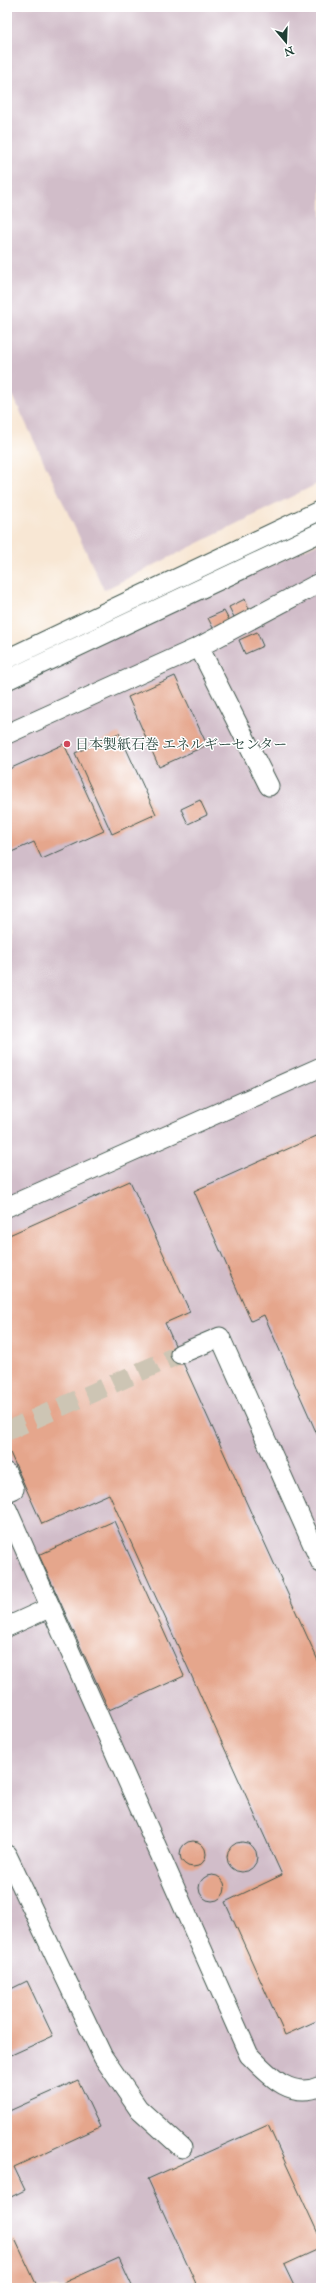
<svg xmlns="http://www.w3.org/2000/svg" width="328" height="2295" viewBox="0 0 328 2295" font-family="'IM FELL Great Primer','Noto Serif JP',serif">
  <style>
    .industrial { fill: #d1bdc9 }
    .building { fill: #e5a68c }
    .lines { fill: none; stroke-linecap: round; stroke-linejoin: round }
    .minor-tunnel { stroke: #cdc5b4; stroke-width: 19; stroke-dasharray: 19 10; stroke-linecap: butt }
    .minor-casing { stroke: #40564c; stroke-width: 21 }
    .minor { stroke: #fff; stroke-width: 19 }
    .poi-dot { fill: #d1495b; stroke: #fff; stroke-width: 1.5 }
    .labels { text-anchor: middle; stroke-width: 3; stroke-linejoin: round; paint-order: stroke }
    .poi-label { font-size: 14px; fill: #1f3d34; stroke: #fff; text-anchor: start }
  </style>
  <rect width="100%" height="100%" fill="#fff"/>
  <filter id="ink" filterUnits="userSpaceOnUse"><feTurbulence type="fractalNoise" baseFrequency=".025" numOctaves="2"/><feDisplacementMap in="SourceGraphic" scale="8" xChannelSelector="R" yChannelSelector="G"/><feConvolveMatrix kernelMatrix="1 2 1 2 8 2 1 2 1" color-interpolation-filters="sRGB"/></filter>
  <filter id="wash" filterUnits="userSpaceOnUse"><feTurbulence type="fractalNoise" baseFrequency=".012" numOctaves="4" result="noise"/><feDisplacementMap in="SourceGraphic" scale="16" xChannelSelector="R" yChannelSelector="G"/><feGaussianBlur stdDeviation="0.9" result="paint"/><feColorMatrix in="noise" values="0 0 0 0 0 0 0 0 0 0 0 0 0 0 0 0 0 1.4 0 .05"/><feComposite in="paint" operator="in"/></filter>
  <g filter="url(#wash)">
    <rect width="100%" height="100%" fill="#f8e7d4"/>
    <path class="industrial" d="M7,7h314v475l-217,108 -97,-207z
      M321,542v1746h-314v-1604z"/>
    <g id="blocks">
      <path class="building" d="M245,599l4,11 -15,7 -5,-10z
        M224,611l6,11 -16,8 -6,-12z
        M257,632l6,14 -18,8 -6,-14z
        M175,676l32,69 -48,22 -31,-70z
        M119,733l37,81 -44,20 -37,-81z
        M64,744l40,87 -62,28 -8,-17 -27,12v-84z
        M200,800l7,15 -19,9 -7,-15z
        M321,1134v309l-57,-128 -13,6 -57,-130z
        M130,1181l60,131 -25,11 156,344v352l-36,16 -60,-133 57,-27 -173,-381 -67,30 -35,-78v-210z
        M114,1521l70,155 -75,34 -70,-155z
        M180 1854a13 13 0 1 1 26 0a13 13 0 1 1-26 0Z
        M227 1857a15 15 0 1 1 30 0a15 15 0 1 1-30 0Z
        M199 1888a13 13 0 1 1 26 0a13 13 0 1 1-26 0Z
        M27,1981l26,55 -46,21v-66z
        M78,2080l22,47 -86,40 11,23 -18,9v-87z
        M268,2125l53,115v8l-37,17 11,23h-97l-50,-109z
        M15,2239l23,49h-31v-46z
        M119,2258l14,30h-68l-2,-5z"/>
    </g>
  </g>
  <g filter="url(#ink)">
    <use href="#blocks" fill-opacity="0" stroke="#40564c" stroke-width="1"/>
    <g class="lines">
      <path class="minor-tunnel" d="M7,1431l173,-77"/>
      <g class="minor-casing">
        <path id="minor" d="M199,647l70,139
          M7,659l314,-149
          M7,680l314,-148
          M7,734l192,-87 122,-65
          M7,1207l314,-140
          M180,1354l40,-17 101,226
          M7,1473l7,16 -7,3
          M7,1509l242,546c20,20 41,45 72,31
          M7,1627l44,-20
          M7,1855l96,202 35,51 44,40"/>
      </g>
      <use href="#minor" class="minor"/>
    </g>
  </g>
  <circle class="poi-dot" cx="67" cy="744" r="4"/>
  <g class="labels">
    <g class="poi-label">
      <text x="75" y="749">日本製紙石巻 エネルギーセンター</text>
    </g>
  </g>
  <rect width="328" height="2295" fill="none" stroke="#fff" stroke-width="24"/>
  <g transform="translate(286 42) rotate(161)" stroke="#ffffff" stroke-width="3" paint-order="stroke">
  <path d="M0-3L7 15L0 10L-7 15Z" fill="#1f3d34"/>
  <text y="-6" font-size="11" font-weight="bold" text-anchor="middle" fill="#1f3d34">N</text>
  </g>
</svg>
